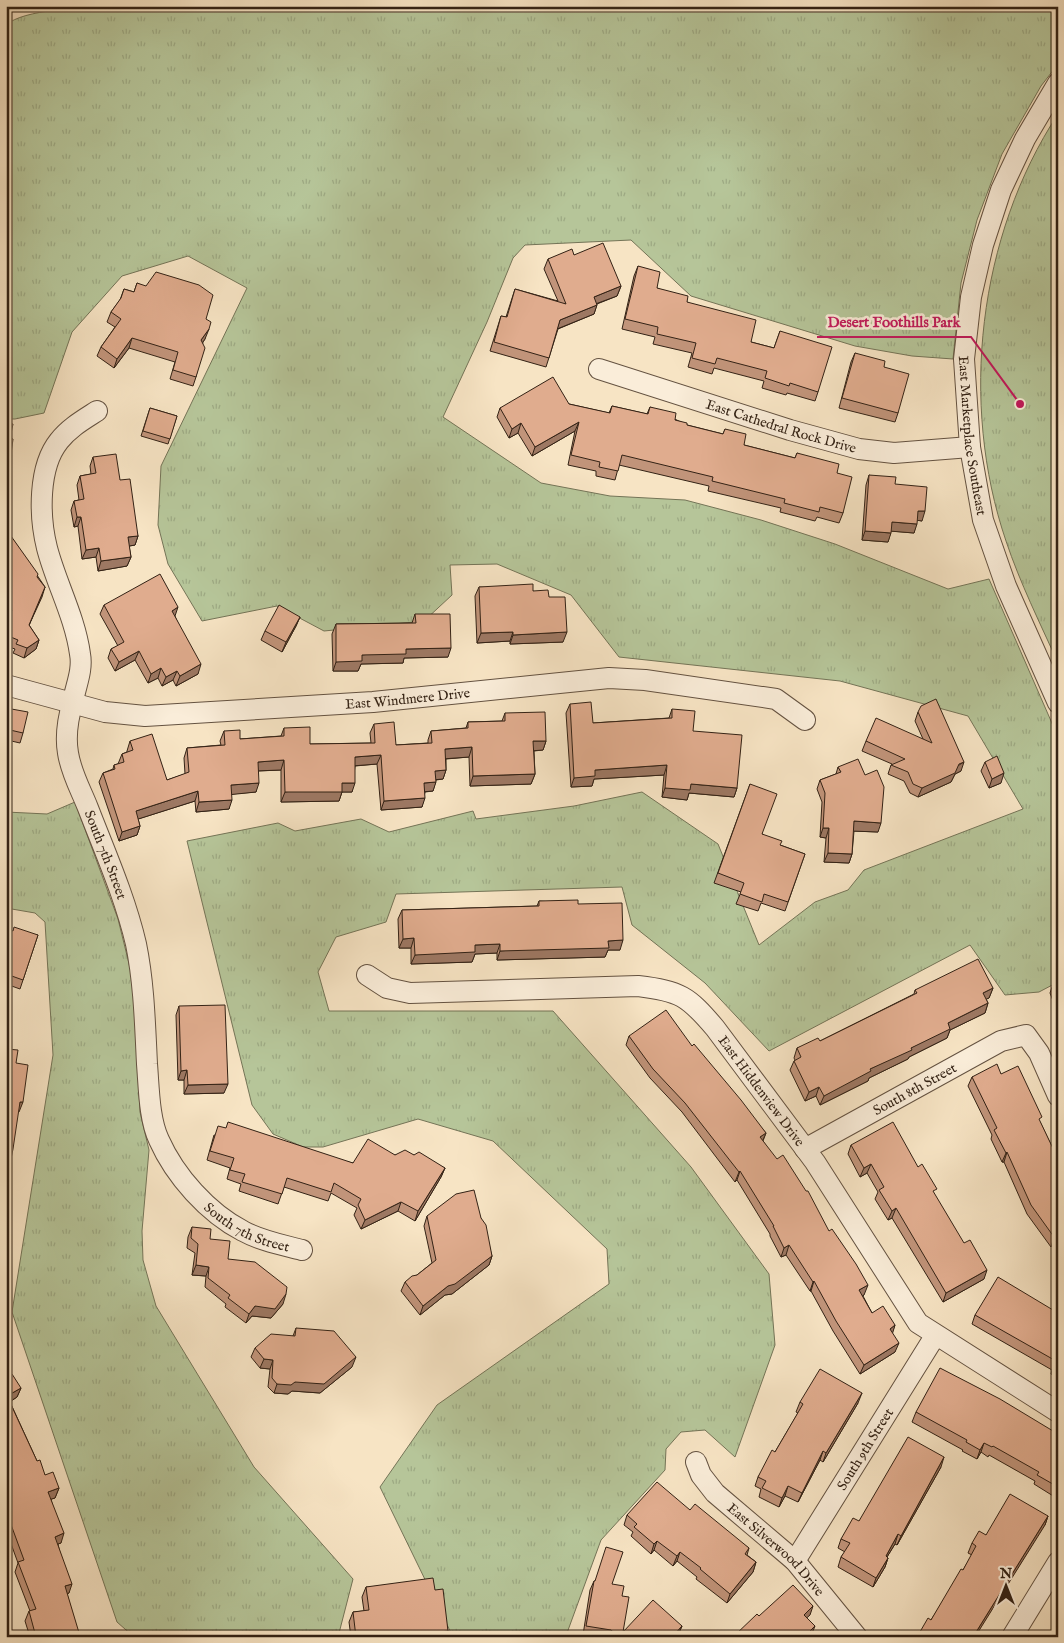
<svg xmlns="http://www.w3.org/2000/svg" width="1064" height="1643" viewBox="0 0 1064 1643" font-family="'IM FELL English',serif">
  <style>
    .grass { fill: url(#grass-tufts); stroke: #747457 }
    .lines { fill: none; stroke-linecap: round; stroke-linejoin: round }
    .minor-casing { stroke: #645241; stroke-width: 22 }
    .minor { stroke: #faedd9; stroke-width: 20 }
    .wall { fill: #c1947a; stroke: #332215 }
    .shaded-wall { fill: #9d7863; stroke: #332215 }
    .building { fill: #e0ac8e; stroke: #332215 }
    .labels { text-anchor: middle; stroke-width: 5; stroke-linejoin: round; paint-order: stroke }
    .street-label { font-size: 14px; fill: #332215; stroke: #faedd9 }
    .leader { fill: none; stroke: #c2185b; stroke-width: 2 }
    .callout-dot { fill: #c2185b; stroke: #faedd9; stroke-width: 2 }
    .callout-label { font-size: 15px; text-anchor: middle; font-weight: bold; fill: #c2185b; stroke: #faedd9; stroke-width: 5; stroke-linejoin: round; paint-order: stroke }
  </style>
  <defs>
    <pattern id="grass-tufts" width="24" height="20" patternUnits="userSpaceOnUse" patternTransform="scale(1.25)"><rect width="24" height="20" fill="#b6c599"/><path d="M3 7l-1-3M5 7V3M7 7l1-3M15 17l-1-3M17 17v-4M19 17l1-3" fill="none" stroke="#9da983"/></pattern>
  </defs>
  <rect width="100%" height="100%" fill="#f7e4c4"/>
  <filter id="stains"><feTurbulence type="fractalNoise" baseFrequency=".004" numOctaves="4"/><feColorMatrix values="0 0 0 0 .2 0 0 0 0 .09 0 0 0 0 .02 0 0 0 .5 -.17"/></filter>
  <radialGradient id="worn" r=".72"><stop offset=".6" stop-color="#630" stop-opacity="0"/><stop offset="1" stop-color="#630" stop-opacity=".3"/></radialGradient>
  <path class="grass" d="M107,6h951v58l-17,22 -39,68 -25,66 -16,63 -8,76 -41,-3 -57,-10 -164,-50 -60,-56 -106,5 -12,13 -26,64 -44,95 98,66 69,13 75,4 76,20 74,24 113,45 41,-10 69,158v245l-19,10 -34,3 -35,-50 -201,106 -64,-68 -73,-58 -10,-38 -226,7 -10,28 -50,15 -18,35 11,39h224l138,156 78,107 6,71 -40,112 -30,-27 -24,2 -15,17 -1,21 -64,70 -34,93 1,4h-115l-73,-150 57,-82 172,-121 -2,-35 -114,-108 -75,-22 -95,28h-20l-30,-13 -21,-29 -65,-264 91,-18 17,8 66,-12 28,13 84,-21 3,8 98,-13 68,-14 76,52 41,101 56,-43 33,-12 16,-20 159,-61 -55,-93 -128,-35 -221,-24 -48,-62 -74,-31 -47,1 2,30 -28,26 -100,10 -47,-25 -75,15 -34,-57 -10,-39 3,-59 86,-178 -59,-32 -66,20 -50,56 -28,81 -29,6h-9v-394c18,-16 76,-17 101,-19z
    M1058,114v549c-18,-40 -38,-80 -52,-122 -47,-138 -28,-305 52,-427z
    M75,802l43,117 15,61 7,132 9,38 -7,81 1,29 13,46 98,161 99,112 -15,58h-204l-17,-15 -105,-310 41,-257 -8,-133 -10,-9 -29,-5v-96l41,2z"/>
  <g class="lines">
    <g class="minor-casing">
      <g id="minor">
        <path id="s1" d="M1058,83l-33,56 -24,51 -18,55 -12,52 -7,62 6,88 13,73 23,66 52,117"/>
        <path id="s2" d="M599,369l191,61 69,19 35,4 76,-6"/>
        <path id="s3" d="M97,411c-14,9 -28,17 -38,30 -21,26 -20,75 -12,107 9,35 28,69 33,106 3,16 -4,31 -7,47 -5,17 -8,35 -5,52 3,20 13,37 20,55 17,44 37,89 48,136 8,39 9,80 11,120 2,24 2,55 12,76 16,36 49,73 84,91 18,10 40,14 59,19"/>
        <path id="s4" d="M6,685l99,27 40,4 228,-14 236,-24 36,2 131,19 29,21"/>
        <path id="s5" d="M367,975l20,13 23,5 228,-7c42,5 50,10 77,42l100,134 103,161 140,89"/>
        <path id="s6" d="M805,1149l196,-108 25,-6 13,18 19,43"/>
        <path id="s7" d="M696,1462l5,13 14,18 80,68 62,76"/>
        <path id="s8" d="M795,1561l140,-225"/>
        <path d="M1012,1637l46,-75"/>
      </g>
    </g>
    <use href="#minor" class="minor"/>
  </g>
  <path class="wall" d="M574,255l47,31 -4,10 -20,8 -3,10 -36,15 -12,38 -56,-16 11,-35 5,1 9,-28 43,12 -14,-32 4,-10z
    M638,266l19,22 30,14 64,40 23,6 6,-17 38,61 -3,9 -28,-8 -1,2 -24,-7 2,-7 -50,-13 -2,6 -24,-7 4,-14 -39,-9 2,-7 -33,-8 12,-53z
    M137,283l69,36 -1,20 -2,3 -7,35 -3,9 -23,-7 5,-17 -46,-14 -15,20 -17,-12 4,-9 14,-20 -8,-5 4,-10 9,-12 4,-11 10,3z
    M855,353l29,14 14,46 -3,9 -56,-14 12,-46z
    M569,404l40,9 3,-7 35,8 3,-7 37,18 36,9 2,-5 19,16 51,13 2,-5 40,20 6,40 -4,10 -22,-6 -2,4 -35,-9 1,-4 -73,-17 1,-5 -90,-21 -4,15 -19,-4v-5l-28,-6 7,-34 -43,25 -14,-23 -9,5 -12,-21 3,-9z
    M150,408l27,8 -9,28 -27,-8z
    M93,457l27,23 18,56 -3,9 -6,1 2,11 -4,9 -29,5 -2,-14 -14,2 -4,-33 -4,1 -3,-17 3,-9 5,-1 -2,-15 3,-9 11,-2 -1,-8z
    M869,475l26,9 27,37 -5,-1 -3,13 -23,-2 -3,11 -26,-2 4,-55z
    M6,529l39,58 -16,38 10,15 -3,9 -12,9 -11,-5 2,-4 -9,-3z
    M479,587l54,4 16,6 14,45 -53,2v-3l-33,2 -2,-47z
    M104,605l71,11 23,58 -22,12 -3,-6 -11,6 -4,-8 -10,5 -13,-23 -20,11 -7,-13 3,-9 7,-3 -18,-32z
    M415,614l33,43 -44,1 -1,5 -42,1 -3,7h-25l-1,-37 4,-10 76,-1z
    M300,617l-4,9 -14,26 -21,-12 4,-9z
    M570,704l23,19 76,-5 3,-9 21,22 44,57 -3,9 -45,-4 -2,7 -25,-3 2,-22 -70,4 -2,7 -21,1 -5,-74z
    M6,708l17,25 -3,10 -13,-3z
    M918,712l43,59 -6,3 -4,8 -33,15 -8,-4 -6,-12 -16,-7 3,-9 1,-1 -30,-13 4,-10 57,-2 -8,-18z
    M505,713l41,28 -3,9 -9,1 1,23 -4,10 -61,2 -1,-29 -23,2v11l-3,9 -7,1 -3,11 -8,1 -3,15 -41,3 -4,-46 -22,2 -3,26h-10l-3,9 -58,1v-32l-23,1 -2,21 -25,2 -2,15 -33,3 -1,-11 -57,18 2,7 -3,9 -18,6 -20,-59 4,-9 10,-4 1,-4 4,-1 4,-10 5,-2v-1l3,-10 37,39 18,-6 -1,-16 3,-10 34,-3 -1,-4 4,-10 16,8 41,-3 3,-8 26,16 61,-1 -1,-10 4,-9 22,21 32,-2v-3l3,-9 35,-3 2,-6 34,-1z
    M985,762l16,21 -12,5 -8,-17z
    M838,767l40,65 -24,-1 -2,23 -3,9 -25,-1 2,-24 -6,-1 2,-35 -5,-13 3,-9 16,-6z
    M750,784l12,50 18,11 25,9 -20,57 -24,-8 -3,8 -22,-7 5,-12 -27,-9z
    M539,901l39,3 42,46h-12l-3,7 -108,3v-7l-22,1 -3,8 -61,2v-16h-12l-1,-29 4,-9 135,-4z
    M6,929l7,2 25,4 -18,54 -14,-5z
    M1058,982v29h-1l-7,-18 3,-9z
    M993,988l-4,10 -3,1 2,4 -3,10 -35,17 -3,8 -38,19 -1,2 -39,19 -1,3 -48,24 -4,-9 -11,5 -15,-31 4,-9 1,-1 -1,-2 3,-10 23,-7 94,-47 1,-4z
    M179,1006l45,87 -40,1v-14h-6l-2,-65z
    M629,1036l63,10 74,87 -3,8 101,154 -1,1 9,17 23,12 -3,8 3,19 -35,22 -27,-43 -22,-40h-1l-24,-36 -5,2 -11,-21v-2l-33,-54 -2,2 -53,-70 -32,-34 -24,-33z
    M1001,1074l39,48 18,37v90l-6,-3 -1,1 -24,-33 -23,-52h-2l-11,-23 1,-4 -24,-49 4,-9z
    M214,1135l139,28 42,-8h19l31,13 -4,9 -26,44 -17,-10 -37,18 -7,-14 3,-7 -26,-15 -3,8 -44,-14 -6,17 -39,-13 2,-7 -14,-5 3,-11 -23,-8z
    M851,1145l67,22 66,112 -41,23 -51,-84 -4,2 -13,-21 3,-7 -11,-19 -7,4 -12,-23z
    M427,1216l54,2 11,38 -3,9 -37,29 -7,1 -25,20 -19,-24 4,-9 12,-7 15,-12 -8,-37z
    M192,1227l18,12 18,20 55,45 -12,14 -19,-2 -6,7 -21,-16 1,-3 -21,-17 1,-11 -14,-1 3,-22 -8,-5 1,-11z
    M1058,1313v65l-7,-4 1,-4 -80,-46 3,-9z
    M296,1328l56,39 -32,26 -28,-2 -4,3 -14,-1 -6,-6 2,-18 -10,-1 -9,-11 4,-9 38,-12z
    M6,1378l15,10 -4,9 -7,5 27,59 8,14 14,13 -4,10 -4,1 10,44 -3,1 11,49 -2,1 12,43h-49l-5,-16 4,-10h1l-15,-39 3,-9 -12,-33z
    M800,1402l58,1 -35,59 -3,-2 -22,42 -13,-6 -6,11 -20,-10 2,-8 -6,-3 3,-9 17,-25 23,-39 -2,-1z
    M916,1412l142,22v65l-24,-15 1,-3 -46,-26 -1,2 -7,-5 -4,7 -15,-8 1,-1 -51,-28z
    M941,1467l-44,78 -2,-1 -8,13 1,1 -3,9 -12,20 -35,-20 3,-10 4,-5 -7,-4 3,-9 18,-18z
    M690,1510l59,38 -2,7 9,7 -3,10 -26,31 -31,-24 1,-2 -20,-16 -4,5 -19,-16 -3,4 -20,-18 2,-4 -9,-7 3,-10z
    M1048,1516l-3,9 -114,95 32,-50 9,-15 -4,-2 4,-10 14,-8z
    M594,1581l18,3 10,12 1,36 59,-6 -4,9 -1,2h-84l-10,-2 7,-45z
    M366,1587l69,3 13,41 -2,6h-95l-2,-15 4,-10 11,-1 -2,-14z"/>
  <path class="shaded-wall" d="M621,286l-4,10 -27,10 4,-9z
    M597,305l-3,9 -37,15 3,-9z
    M209,329l-4,10 -7,10 3,-9z
    M132,338l-3,10 -15,20 3,-9z
    M579,422l-4,9 -43,25 3,-9z
    M521,423l-3,10 -9,5 3,-9z
    M918,511h7l-3,10 -7,-1z
    M77,517h4l-3,9 -4,1z
    M892,522l25,2 -3,9 -25,-2z
    M865,531l26,2 -3,9 -26,-2z
    M138,536l-3,9 -11,2 4,-10z
    M99,548l-3,9 -14,2 4,-9z
    M131,557l-4,9 -29,5 3,-10z
    M45,587l-3,10 -17,37 4,-9z
    M178,607l-3,9 -7,4 4,-9z
    M300,617l-4,9 -14,26 4,-10z
    M513,632l-3,9 -33,2 4,-10z
    M567,632l-4,10 -53,2 3,-9z
    M39,640l-3,9 -12,9 3,-10z
    M451,648l-3,9 -44,1 -1,5 -42,1 -3,7h-25l3,-9 26,-7 44,-6z
    M139,651l-4,9 -20,11 4,-9z
    M201,664l-3,10 -22,12 4,-10z
    M161,668l-3,10 -10,5 3,-9z
    M177,671l-4,9 -11,6 4,-9z
    M533,741h13l-3,9 -13,1z
    M472,747l-3,10 -27,2 3,-10z
    M381,755l-4,9 -25,2 3,-9z
    M284,760l-3,10 -27,1 4,-9z
    M964,762l-3,9 -6,3 -4,8 -33,15 4,-9z
    M667,765l-3,10 -70,4 -2,7 -21,1 3,-9 21,-8z
    M446,770l-3,9 -11,1 3,-9z
    M1004,773l-3,10 -12,5 3,-9z
    M535,774l-4,10 -61,2 3,-10z
    M436,782l-3,9 -12,1 3,-9z
    M259,783l-3,9 -29,3 4,-10z
    M342,783h13l-3,9h-10l-3,9 -58,1 4,-10z
    M691,784l46,4 -3,9 -45,-4 -2,7 -25,-3 3,-9z
    M198,791l-3,10 -63,20 4,-10z
    M425,798l-3,9 -41,3 3,-9z
    M232,800l-3,9 -33,3 3,-10z
    M854,821l27,2 -3,9 -27,-1z
    M140,826l-3,9 -18,6 3,-9z
    M823,828h6l-3,10 -6,-1z
    M828,853l24,1 -3,9 -25,-1z
    M414,938l-3,10h-12l4,-9z
    M623,940l-3,10h-12l-3,7 -108,3 3,-9 108,-10z
    M500,944l-3,9 -22,1 -3,8 -61,2 4,-9 60,-10z
    M993,988l-4,10 -9,4 3,-9z
    M988,1003l-3,10 -35,17 -3,8 -38,19 -1,2 -39,19 -1,3 -48,24 4,-9 46,-27 41,-21 37,-25z
    M187,1070l-3,10h-6l3,-9z
    M228,1084l-4,9 -40,1 4,-9z
    M819,1087l-3,9 -11,5 4,-9z
    M20,1102h3l-4,10 -2,-1z
    M766,1133l-4,9 -2,-5z
    M1007,1152l-3,10h-2l4,-9z
    M871,1164l-4,9 -7,4 4,-9z
    M445,1168l-4,9 -26,44 3,-10z
    M740,1171l-3,9 -2,2 4,-10z
    M401,1202l-3,9 -37,18 4,-9z
    M896,1208l-4,10 -4,2 4,-9z
    M1056,1236l-4,10 -1,1 3,-10z
    M789,1245l-3,10 -5,2 3,-9z
    M492,1256l-3,9 -37,29 -7,1 -25,20 3,-9 25,-20z
    M196,1265l13,2 -3,9 -14,-1z
    M987,1270l-3,9 -41,23 3,-9z
    M814,1281l-3,10h-1l3,-9z
    M868,1285l-4,10 -8,4 3,-9z
    M286,1294l-3,10 -12,14 -19,-2 -6,7 3,-9 6,-8z
    M895,1325l-3,10 -2,-6z
    M899,1343l-4,9 -35,22 4,-9z
    M356,1357l-4,10 -32,26 -28,-2 -4,3 -14,-1 3,-9 18,-2z
    M264,1359l9,1 -3,9 -10,-1z
    M21,1388l-4,9 -11,7 1,-8z
    M862,1393l-4,10 -35,59 3,-9z
    M984,1443l-3,9 -4,7 3,-9z
    M823,1451l-3,9 -22,42 4,-9z
    M944,1457l-3,10 -44,78 4,-9z
    M788,1486l-3,10 -6,11 3,-9z
    M59,1488l-4,10 -10,3 3,-9z
    M1048,1516l-3,9 -70,112h-2z
    M64,1533l-3,10 -9,3 3,-9z
    M898,1534l-3,10 -13,21 4,-9z
    M657,1541l-3,9 -3,4 3,-10z
    M680,1552l-3,9 -4,5 4,-10z
    M888,1558l-3,9 -12,20 3,-9z
    M756,1562l-3,10 -26,31 3,-9z
    M72,1584l-3,9 -7,3 3,-10z
    M813,1606l-3,9 -10,9 4,-9z
    M682,1626l-5,11h-5z
    M815,1626l-4,10 -1,1h-6z
    M448,1631l-2,6h-24l1,-3z"/>
  <path class="building" d="M603,243l18,43 -27,11 3,8 -37,15 -11,38 -55,-16 7,-26 6,1 8,-28 51,15 -18,-45 24,-10 2,6z
    M638,266l22,6 -3,16 31,8 -1,6 69,18 -5,22 23,6 6,-17 52,16 -14,45 -28,-9 -1,3 -24,-8 2,-7 -50,-13 -2,6 -23,-6 4,-15 -39,-9 1,-7 -33,-8z
    M156,272l43,13 14,10 -7,24 5,3 -2,7 -8,11 4,8 -9,29 -23,-7 5,-18 -46,-14 -15,21 -16,-12 20,-28 -10,-7 10,-14 3,-9 10,3 3,-9 9,3z
    M855,353l30,8 -1,6 25,7 -11,39 -56,-15z
    M553,377l16,27 41,9 2,-7 36,8 2,-7 26,6 -1,7 12,3v2l36,9 2,-5 21,5 -2,11 51,13 2,-5 42,11 -2,9 15,4 -9,36 -23,-6 -1,5 -35,-9 1,-4 -73,-18 1,-4 -91,-22 -4,16 -19,-4 1,-5 -29,-7 8,-33 -44,25 -14,-24 -9,6 -12,-21z
    M150,408l27,8 -7,23 -27,-8z
    M6,423l7,1 -3,14 3,1 -6,46z
    M116,454l4,26 10,-1 8,57 -10,1 3,20 -30,4 -2,-13 -13,2 -5,-33h-4l-3,-16 10,-2 -4,-23 16,-3 -3,-16z
    M869,475l27,2 -1,7 32,3 -2,24h-7l-1,13 -25,-2 -1,11 -26,-2z
    M6,529l32,45 -1,3 8,10 -16,38 10,15 -12,8 -11,-4 2,-4 -12,-5v-27l6,3 -6,-8z
    M160,574l18,33 -6,4 29,53 -21,12 -3,-5 -11,6 -5,-9 -10,6 -12,-23 -20,11 -8,-13 13,-7 -20,-37z
    M533,584v7l15,-1 1,7h16l2,35 -54,3v-3l-32,1 -2,-46z
    M279,605l21,12 -14,25 -21,-11z
    M415,614h35l1,34 -45,1v5l-44,1v6l-26,1v-38l80,-1z
    M936,699l28,63 -5,2 -4,9 -33,15 -9,-4 -5,-12 -17,-7 14,-6 -39,-18 10,-23 56,25 -14,-31 3,-6z
    M591,702l2,21 79,-5v-9l23,2 -2,20 49,4 -5,53 -46,-4 -1,6 -25,-2 2,-23 -72,5v6l-21,2 -4,-74z
    M6,708l22,4 -5,21 -13,-3 -4,16z
    M545,712l1,29h-13l2,33 -62,2 -1,-29 -27,2 1,21 -11,1 1,11 -12,1 1,15 -41,3 -3,-46 -26,2v26h-13v9h-57l-1,-32 -26,2 1,21 -28,2 1,15 -33,2 -1,-11 -62,20 4,15 -18,6 -19,-59 12,-4 -1,-4 10,-3 -2,-8 11,-4 -3,-9 22,-7 15,46 22,-8 -2,-24 38,-3 -1,-14 16,-1v9l44,-3v-8l26,-1v17l65,-1 -1,-19 20,-2 2,23 36,-2 -1,-12 37,-3v-6l37,-1v-8z
    M997,756l7,17 -12,6 -7,-17z
    M858,759l7,16 12,-5 7,17 -3,36 -27,-2 -2,33 -24,-1 1,-25h-6l2,-35 -5,-13 21,-8 -3,-5z
    M750,784l27,10 -15,40 20,7 -2,4 25,9 -17,48 -24,-8 -2,8 -22,-8 4,-11 -26,-10z
    M578,900v4l44,-1 1,37 -15,1 1,7 -109,3v-7l-25,1v7l-60,3 -1,-17 -11,1 -1,-29 137,-4v-5z
    M14,927l24,8 -15,45 -17,-6v-45l7,2z
    M978,959l15,29 -10,5 5,10 -40,20 2,6 -39,19 1,2 -42,19 1,2 -47,25 -5,-9 -10,5 -15,-31 7,-4 -4,-9 21,-10 2,3 97,-48 -2,-3z
    M1058,982v14l-5,-12z
    M225,1005l3,79 -40,1 -1,-15 -6,1 -2,-65z
    M666,1010l26,36 2,-2 47,56 25,33 -6,4 17,22 6,-4 23,36h2l21,40 3,-2 24,35 12,21 -9,5 13,23 11,-7 12,19 -5,4 9,14 -35,22 -28,-44 -22,-40 -1,1 -24,-37 -5,3 -11,-22h1l-34,-55 -1,1 -54,-69 -32,-34 -24,-33z
    M6,1049l12,1 -2,13 12,2 -5,37h-3l-7,47 -7,35z
    M997,1064l4,10 17,-8 24,51 -3,2 19,40v79l-2,-2 -2,1 -23,-32 -24,-53 -1,1 -12,-23 3,-2 -25,-51z
    M228,1122l125,41 15,-24 27,16 10,-5 9,5 5,-3 26,16 -27,43 -17,-9 -36,18 -7,-15 3,-6 -27,-16 -3,9 -44,-14 -5,16 -40,-12 3,-8 -15,-4 4,-12 -24,-7 8,-25 8,2z
    M893,1122l25,45 4,-3 15,25 -4,2 31,52 6,-3 17,30 -41,23 -50,-85 -4,3 -13,-21 5,-3 -13,-23 -7,4 -13,-23z
    M474,1190l7,28 5,7 6,31 -37,28 -7,2 -25,20 -18,-24 7,-6 5,-1 19,-15 -9,-44 29,-22z
    M192,1227l19,2 -1,10 20,2 -2,18 27,3 32,25 -1,7 -11,15 -20,-3 -6,8 -21,-16 2,-3 -22,-17 1,-11 -13,-2 2,-21 -7,-6z
    M6,1234h4l-2,15h-2z
    M998,1277l60,36v54l-4,-3 2,-3 -81,-46z
    M296,1328l38,3 22,26 -32,27 -29,-2 -4,3 -14,-1 -5,-6 1,-18 -9,-1 -9,-11 16,-14 24,2z
    M940,1368l60,31 58,35v53l-21,-12 2,-3 -46,-26 -1,1 -8,-4 -4,7 -14,-8 1,-2 -51,-28z
    M820,1369l42,24 -36,60 -3,-2 -21,42 -14,-7 -6,12 -20,-10 4,-7 -8,-4 14,-27 3,2 28,-48 -3,-2z
    M12,1374l9,14 -14,8 30,65 3,-1 5,15 8,-3 6,16 -11,4 16,41 -9,4 17,47 -7,2 15,50 -2,1h-42l-7,-26 7,-2 -18,-47 6,-2 -18,-49v-133z
    M908,1437l36,20 -43,79 -3,-2 -12,22 2,2 -12,20 -35,-21 9,-14 -9,-4 12,-21 6,3z
    M657,1482l33,28 5,-6 54,44 -4,6 11,8 -26,32 -30,-25 1,-1 -21,-16 -3,4 -20,-15 -3,3 -20,-17 3,-3 -10,-9z
    M1010,1494l38,22 -75,121h-56l11,-19 3,2 30,-51 2,1 13,-24 -4,-3 7,-12 7,4z
    M606,1547l17,5 -11,32 12,2 -2,10 7,1 -6,35 30,-32 29,26 -10,11h-53l-8,-7 -25,-4 8,-45h1z
    M433,1578l2,12 8,-1 5,42 -25,3v3h-67l-3,-25 16,-2 -3,-23z
    M793,1585l20,21 -9,9 11,11 -11,11h-71l24,-23 2,2z"/>
  <g class="labels">
    <g class="street-label">
      <text dy="5" stroke="none"><textPath href="#s2" startOffset="191">East Cathedral Rock Drive</textPath></text>
      <text dy="5" stroke="none"><textPath href="#s1" startOffset="372">East Marketplace Southeast</textPath></text>
      <text dy="5" stroke="none"><textPath href="#s4" startOffset="406">East Windmere Drive</textPath></text>
      <text dy="5" stroke="none"><textPath href="#s3" startOffset="480">South 7th Street</textPath></text>
      <text dy="5" stroke="none"><textPath href="#s6" startOffset="125">South 8th Street</textPath></text>
      <text dy="5" stroke="none"><textPath href="#s5" startOffset="445">East Hiddenview Drive</textPath></text>
      <text dy="5" stroke="none"><textPath href="#s3" startOffset="900">South 7th Street</textPath></text>
      <text dy="5" stroke="none"><textPath href="#s8" startOffset="132">South 9th Street</textPath></text>
      <text dy="5" stroke="none"><textPath href="#s7" startOffset="120">East Silverwood Drive</textPath></text>
    </g>
  </g>
  <path class="leader" d="M1020 404L971 337H817"/>
  <circle class="callout-dot" cx="1020" cy="404" r="5"/>
  <g class="callout-label">
    <text x="894" y="327">Desert Foothills Park</text>
  </g>
  <rect width="1064" height="1643" fill="none" stroke="#f7e4c4" stroke-width="25"/>
  <rect x="8" y="8" width="1049" height="1628" fill="none" stroke="#332215" stroke-width="2.5"/>
  <rect x="12" y="12" width="1039" height="1618" fill="none" stroke="#332215"/>
  <g transform="translate(1006 1586)" stroke="#faedd9" stroke-width="4" paint-order="stroke">
  <path d="M0-4L9 19L0 12L-9 19Z" fill="#332215"/>
  <text y="-8" font-size="14" font-weight="bold" text-anchor="middle" fill="#332215">N</text>
  </g>
  <rect width="100%" height="100%" filter="url(#stains)"/>
  <rect width="100%" height="100%" fill="url(#worn)"/>
</svg>
